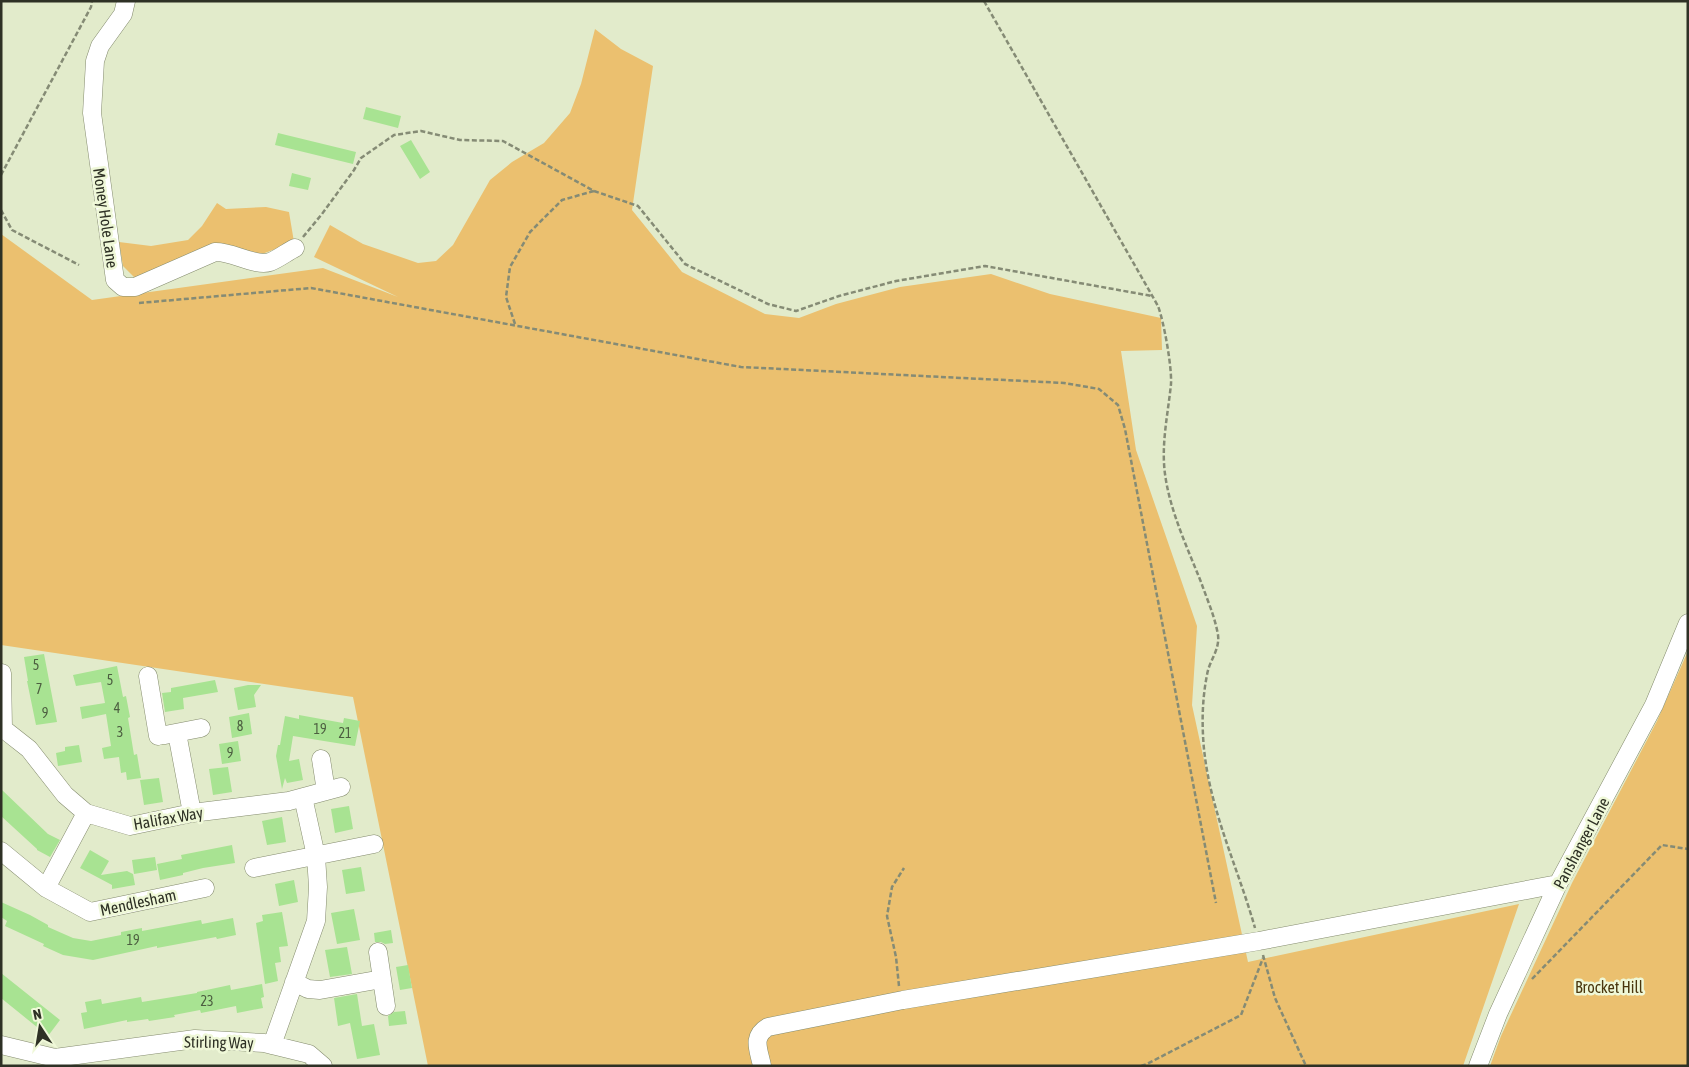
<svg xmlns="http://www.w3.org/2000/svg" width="1689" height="1067" viewBox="0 0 1689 1067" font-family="'Asap Condensed',sans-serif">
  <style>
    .green { fill: #ebc06f }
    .building { fill: #a8e392 }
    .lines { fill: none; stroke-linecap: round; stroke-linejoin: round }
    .minor-casing { stroke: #848b6e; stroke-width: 19 }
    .path { stroke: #858b75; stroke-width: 2.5; stroke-dasharray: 5 2.5; stroke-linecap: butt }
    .minor { stroke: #fff; stroke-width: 18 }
    .labels { text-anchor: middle; stroke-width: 5; stroke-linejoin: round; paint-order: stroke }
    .number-label { font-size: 14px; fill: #4c5e40 }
    .street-label { font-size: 16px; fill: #2e3125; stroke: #eff8d8 }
    .park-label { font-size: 16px; fill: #4a360d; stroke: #eff8d8 }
  </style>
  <rect width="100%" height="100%" fill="#e2ebcb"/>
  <path class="green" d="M595,29l26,20 32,17 -21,144 50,62 83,42 34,4 37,-14 64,-17 91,-13 59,20 111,24 1,32 -41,1 15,99 61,176 -5,79 56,257 271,-58 -56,162h-1035l-75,-369 -352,-52v-411l91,66 231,-32 75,29 -84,-40 16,-32 33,19 55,19 18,-2 17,-16 37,-65 22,-18 32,-19 26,-30 11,-29z
    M217,203l9,6 40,-2 23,5 5,30 -32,12 -47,-10 -80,34 -12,-12 -4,-24 32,4 37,-6 14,-14z
    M1688,651v415h-198l11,-30 71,-153 85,-162z"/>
  <path class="building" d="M366,107l35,9 -3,12 -35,-9z
    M278,133l78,19 -3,12 -78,-19z
    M411,140l19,32 -10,7 -20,-33z
    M292,173l19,5 -3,12 -19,-4z
    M44,654l13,68 -21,3 -9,-44h1l-4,-24z
    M117,666l6,31 3,-1 4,21 -2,1 6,37 3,-1 4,24 -14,2 -1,-8 -5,1 -2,-16 -15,2 -2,-11 9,-2 -5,-32 -24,5 -2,-12 25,-4 -4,-21 -25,4 -3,-11z
    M215,680l3,12 -35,6 1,11 -19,3 -3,-19 9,-1v-4z
    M248,685h13l-7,10 2,12 -18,3 -4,-22z
    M249,713l3,21 -20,4 -3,-21z
    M299,715l44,8 1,-5 16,3 -5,25 -62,-10 -4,25 10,-2 4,21 -16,3 -2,-5 -3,11 -6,-33 2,-11h2l5,-29 14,3z
    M238,741l3,20 -19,3 -3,-20z
    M79,745l3,17 -24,4 -2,-13 9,-2v-4z
    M228,767l4,25 -19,3 -4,-26z
    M159,778l4,24 -19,3 -4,-25z
    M1,789l47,45 12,6 -10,17 -13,-7v-1l-36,-33z
    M349,806l4,23 -18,4 -4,-24z
    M282,817l4,25 -19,3 -5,-24z
    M232,845l3,18 -32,5 -20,5v2l-23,5 -3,-16 25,-5 -1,-4z
    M90,850l19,11 -8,14 26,-4 6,3 2,11 -23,4v-4l-32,-17z
    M155,857l2,13 -23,4 -2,-14z
    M361,867l4,24 -19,3 -4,-24z
    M294,880l4,22 -19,4 -4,-22z
    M1,902l29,13 18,10v2l25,11 18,3 30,-6v-3l21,-4v3l59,-11 1,4 31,-6 3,17 -19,4 -1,-2 -59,11v-2l-64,14 -30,-5 -20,-9 1,-2 -39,-18 2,-5 -6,-4z
    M354,909l6,31 -23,4 -6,-31z
    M282,912l6,34 -9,1 2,15 -6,1 3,18 -13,3 -9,-61 7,-2 -1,-6z
    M391,930l2,13 -8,1 -4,-2h-6l-1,-9z
    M347,947l5,27 -22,3 -5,-27z
    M408,965l4,23 -12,2 -4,-23z
    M1,973l59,47 -12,16 -47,-38z
    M262,984l2,13 -3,1 2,10 -26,5 -1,-7 -35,7 -1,-3 -26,5 1,2 -26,4 -1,-2 -21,3v-2l-43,9 -3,-16 6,-1 -2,-10 16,-3 1,5 39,-7 1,5 55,-9v-1l33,-7 1,5z
    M357,994l5,32 12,-2 6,31 -23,4 -7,-36 -12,3 -4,-28z
    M405,1011l2,13 -18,2 -1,-10 6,-4z"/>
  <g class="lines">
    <g class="minor-casing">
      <path id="minor" d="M126,1l-3,13 -23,32 -5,15 -3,52 23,167 8,7h12l80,-35c16,-1 41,15 55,10 8,-3 17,-10 25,-14
        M2,673l1,55
        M148,676l10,60
        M1,727l28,22 36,46 21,18 44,13 62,-13 97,-12 52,-14
        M177,733l15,80
        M165,735l36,-7
        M321,759l5,32
        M1,851l45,37 44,24 115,-24
        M254,868l120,-24
        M46,888l40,-75
        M378,952l8,54
        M294,982l14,7 12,1 62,-11
        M1,1045l54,13 140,-19 69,4 45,11 14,12
        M272,1045l44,-124 2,-34 -2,-31 -13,-59
        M762,1066c-3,-16 -11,-29 6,-39l135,-27 356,-59 299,-57
        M1478,1066l20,-52 60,-130 96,-179 34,-82"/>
    </g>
    <path class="path" d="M984,1l174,305c6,16 14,61 13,78 -3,30 -10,60 -6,90 5,37 22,73 36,108 6,17 14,35 17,53 2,15 -9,26 -11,40 -4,20 -5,40 -4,60 3,68 34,129 52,193
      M1,175l90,-168 1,-6
      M1,210l11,20 67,35
      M303,237l19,-23 32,-44 7,-12 33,-23 27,-4 39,9 43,1 91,50 44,15 47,58 83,40 28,7 43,-15 57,-15 89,-15 167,30
      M139,303l172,-15 430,79 323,16 35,6 19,16 7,24 91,474
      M515,324l-9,-27 4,-30 20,-35 32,-32 32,-9
      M1263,955l12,43 31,68
      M1532,979l130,-134 26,4
      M899,986l-3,-29 -9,-41 5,-29 12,-19
      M1141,1066l6,-2 94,-49 22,-57"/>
    <use href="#minor" class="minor"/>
  </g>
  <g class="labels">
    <g class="number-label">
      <text x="36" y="670">5</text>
      <text x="110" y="685">5</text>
      <text x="39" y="694">7</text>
      <text x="117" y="713">4</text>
      <text x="45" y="718">9</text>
      <text x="240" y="731">8</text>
      <text x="320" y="734">19</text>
      <text x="120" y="737">3</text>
      <text x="345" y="738">21</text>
      <text x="230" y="758">9</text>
      <text x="133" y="945">19</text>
      <text x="207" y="1006">23</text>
    </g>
    <g class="street-label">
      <text transform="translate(106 218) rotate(82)" y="6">Money Hole Lane</text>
      <text transform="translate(168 818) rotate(-10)" y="6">Halifax Way</text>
      <text transform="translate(1581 843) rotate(-62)" y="6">Panshanger Lane</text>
      <text transform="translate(138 902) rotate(-12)" y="6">Mendlesham</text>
      <text transform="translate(219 1042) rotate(1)" y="6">Stirling Way</text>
    </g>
    <g class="park-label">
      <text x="1609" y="993">Brocket Hill</text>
    </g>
  </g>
  <rect width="1689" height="1067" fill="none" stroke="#2e3125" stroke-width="5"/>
  <g transform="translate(40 1027) rotate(348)" stroke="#eff8d8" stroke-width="4" paint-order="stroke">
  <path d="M0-4L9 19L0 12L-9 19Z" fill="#2e3125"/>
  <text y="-8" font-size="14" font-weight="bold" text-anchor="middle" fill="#2e3125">N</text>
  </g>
</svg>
